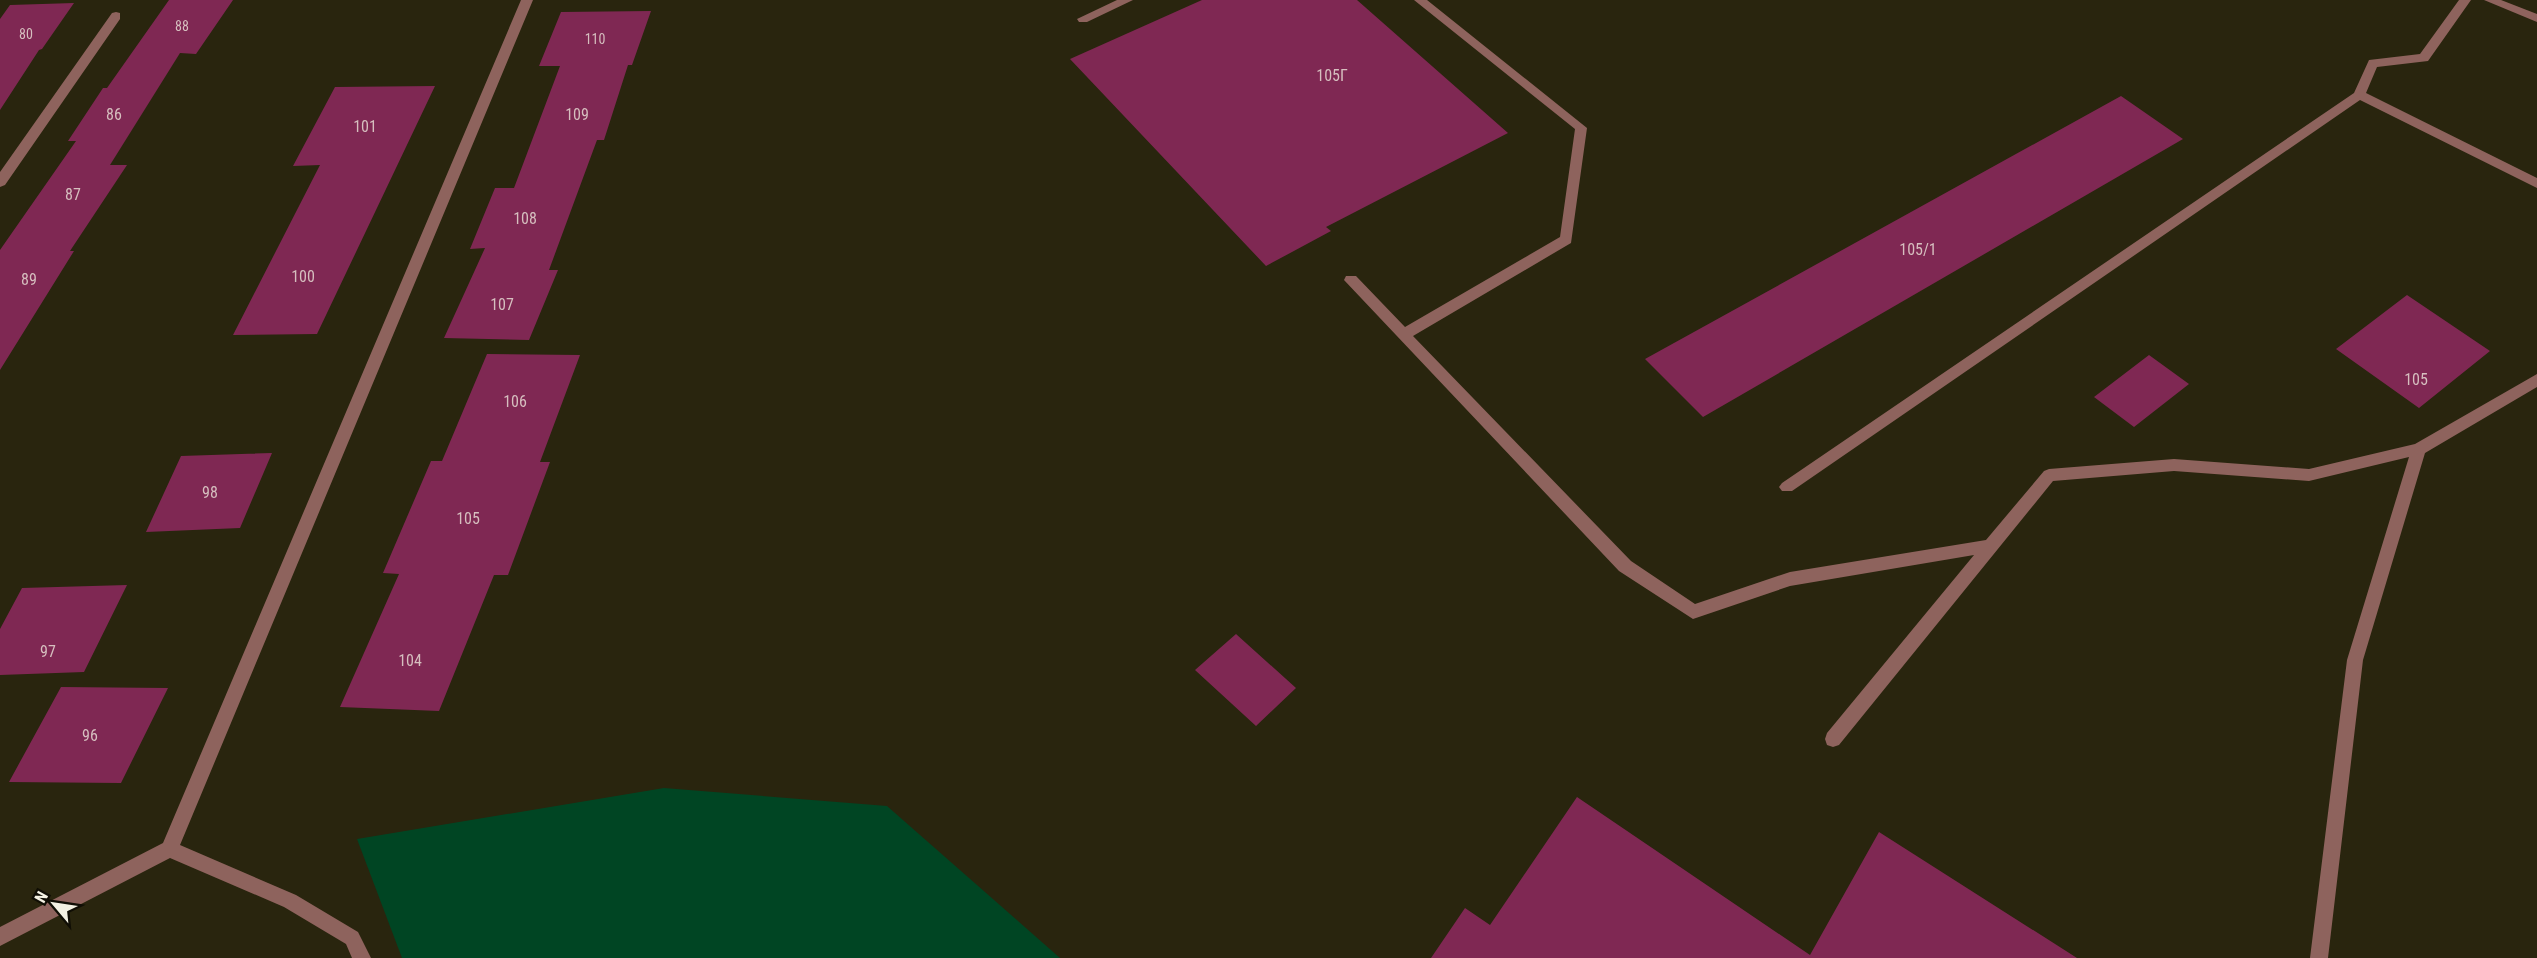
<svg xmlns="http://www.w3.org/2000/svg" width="2537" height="958" viewBox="0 0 2537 958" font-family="'Roboto Condensed',sans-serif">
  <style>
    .green { fill: #004523 }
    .building { fill: #7f2853 }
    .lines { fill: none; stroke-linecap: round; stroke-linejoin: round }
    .minor { fill: #8e635d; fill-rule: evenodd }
    .labels { text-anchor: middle; stroke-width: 4.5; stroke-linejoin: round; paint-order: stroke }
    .far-number-label { font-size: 14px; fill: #d6bfbf }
    .number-label { font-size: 16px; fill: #d6bfbf }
  </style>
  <rect width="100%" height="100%" fill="#29250e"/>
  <path class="green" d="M664,788l223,18 173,152h-658l-45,-119z"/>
  <path class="building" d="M169,0h64l-37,54 -16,-1 -70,112h17l-57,86h4l-74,119v-120l76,-109h-8l35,-53h4z
    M1202,0h155l151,133 -182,94 5,4 -65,35 -196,-207z
    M74,3l-32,46 -3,1 -39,60v-91l10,-14z
    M651,11l-19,54h-4l-24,75h-7l-48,130h9l-29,70 -85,-2 41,-90 -15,1 25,-61h19l46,-122h-21l22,-54z
    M435,86l-118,248 -84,1 87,-170 -27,1 42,-79z
    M2121,96l62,43 -480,278 -58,-58z
    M2407,295l83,56 -71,57 -83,-59z
    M487,354l93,1 -40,107h10l-42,113h-14l-55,136 -99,-4 59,-133 -16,-1 48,-112h11z
    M2149,355l40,29 -55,43 -40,-30z
    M272,453l-32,75 -94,4 35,-76z
    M127,585l-43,87 -84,3v-46l22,-41z
    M1236,634l60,54 -40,38 -61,-56z
    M61,687l107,1 -47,95 -112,-1z
    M1577,797l233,158 69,-123 198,126h-646l34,-50 25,17z"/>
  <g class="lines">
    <path class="minor" d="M521,0h12l-353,845 116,50 62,37 13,26h-19l-6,-14 -62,-37 -114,-49 -170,88v-19l163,-84z
      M1117,0h16l-46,22h-8l-2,-3z
      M1414,0h13l160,128 -16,115 -158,93 218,225 64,43 95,-32 196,-32 58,-69 5,-2 125,-10 135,10 106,-25 122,-70v13l-112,66 -62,207 -35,298h-18l37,-298 62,-203 -100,24 -135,-10 -121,10 -214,264 -6,2 -6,-2 -2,-6 2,-6 147,-178 -184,31 -97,33 -74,-48 -275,-291 2,-4h10l49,51 155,-90 15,-108z
      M2459,0h12l-43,61 -51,6 -11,26 171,85v10l-177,-88 -568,391h-10l-3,-4 3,-4 572,-390 15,-33 51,-6z
      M2484,0h17l36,14v8z
      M116,12l4,1v6l-115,166 -5,2v-15l112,-159z"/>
  </g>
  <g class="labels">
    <g class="far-number-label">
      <text x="182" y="31">88</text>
      <text x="26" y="39">80</text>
      <text x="595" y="44">110</text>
    </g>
    <g class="number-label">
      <text x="1332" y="81">105Г</text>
      <text x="114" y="120">86</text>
      <text x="577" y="120">109</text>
      <text x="365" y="132">101</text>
      <text x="73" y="200">87</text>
      <text x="525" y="224">108</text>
      <text x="1918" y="255">105/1</text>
      <text x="303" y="282">100</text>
      <text x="29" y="285">89</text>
      <text x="502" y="310">107</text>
      <text x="2416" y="385">105</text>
      <text x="515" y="407">106</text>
      <text x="210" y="498">98</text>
      <text x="468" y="524">105</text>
      <text x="48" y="657">97</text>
      <text x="410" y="666">104</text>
      <text x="90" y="741">96</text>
    </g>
  </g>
  <g transform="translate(54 904) rotate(299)" stroke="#100e05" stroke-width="4.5" paint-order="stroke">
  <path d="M0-4.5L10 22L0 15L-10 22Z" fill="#f3f1e3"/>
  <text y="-9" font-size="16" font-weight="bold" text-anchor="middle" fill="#f3f1e3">N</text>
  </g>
</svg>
